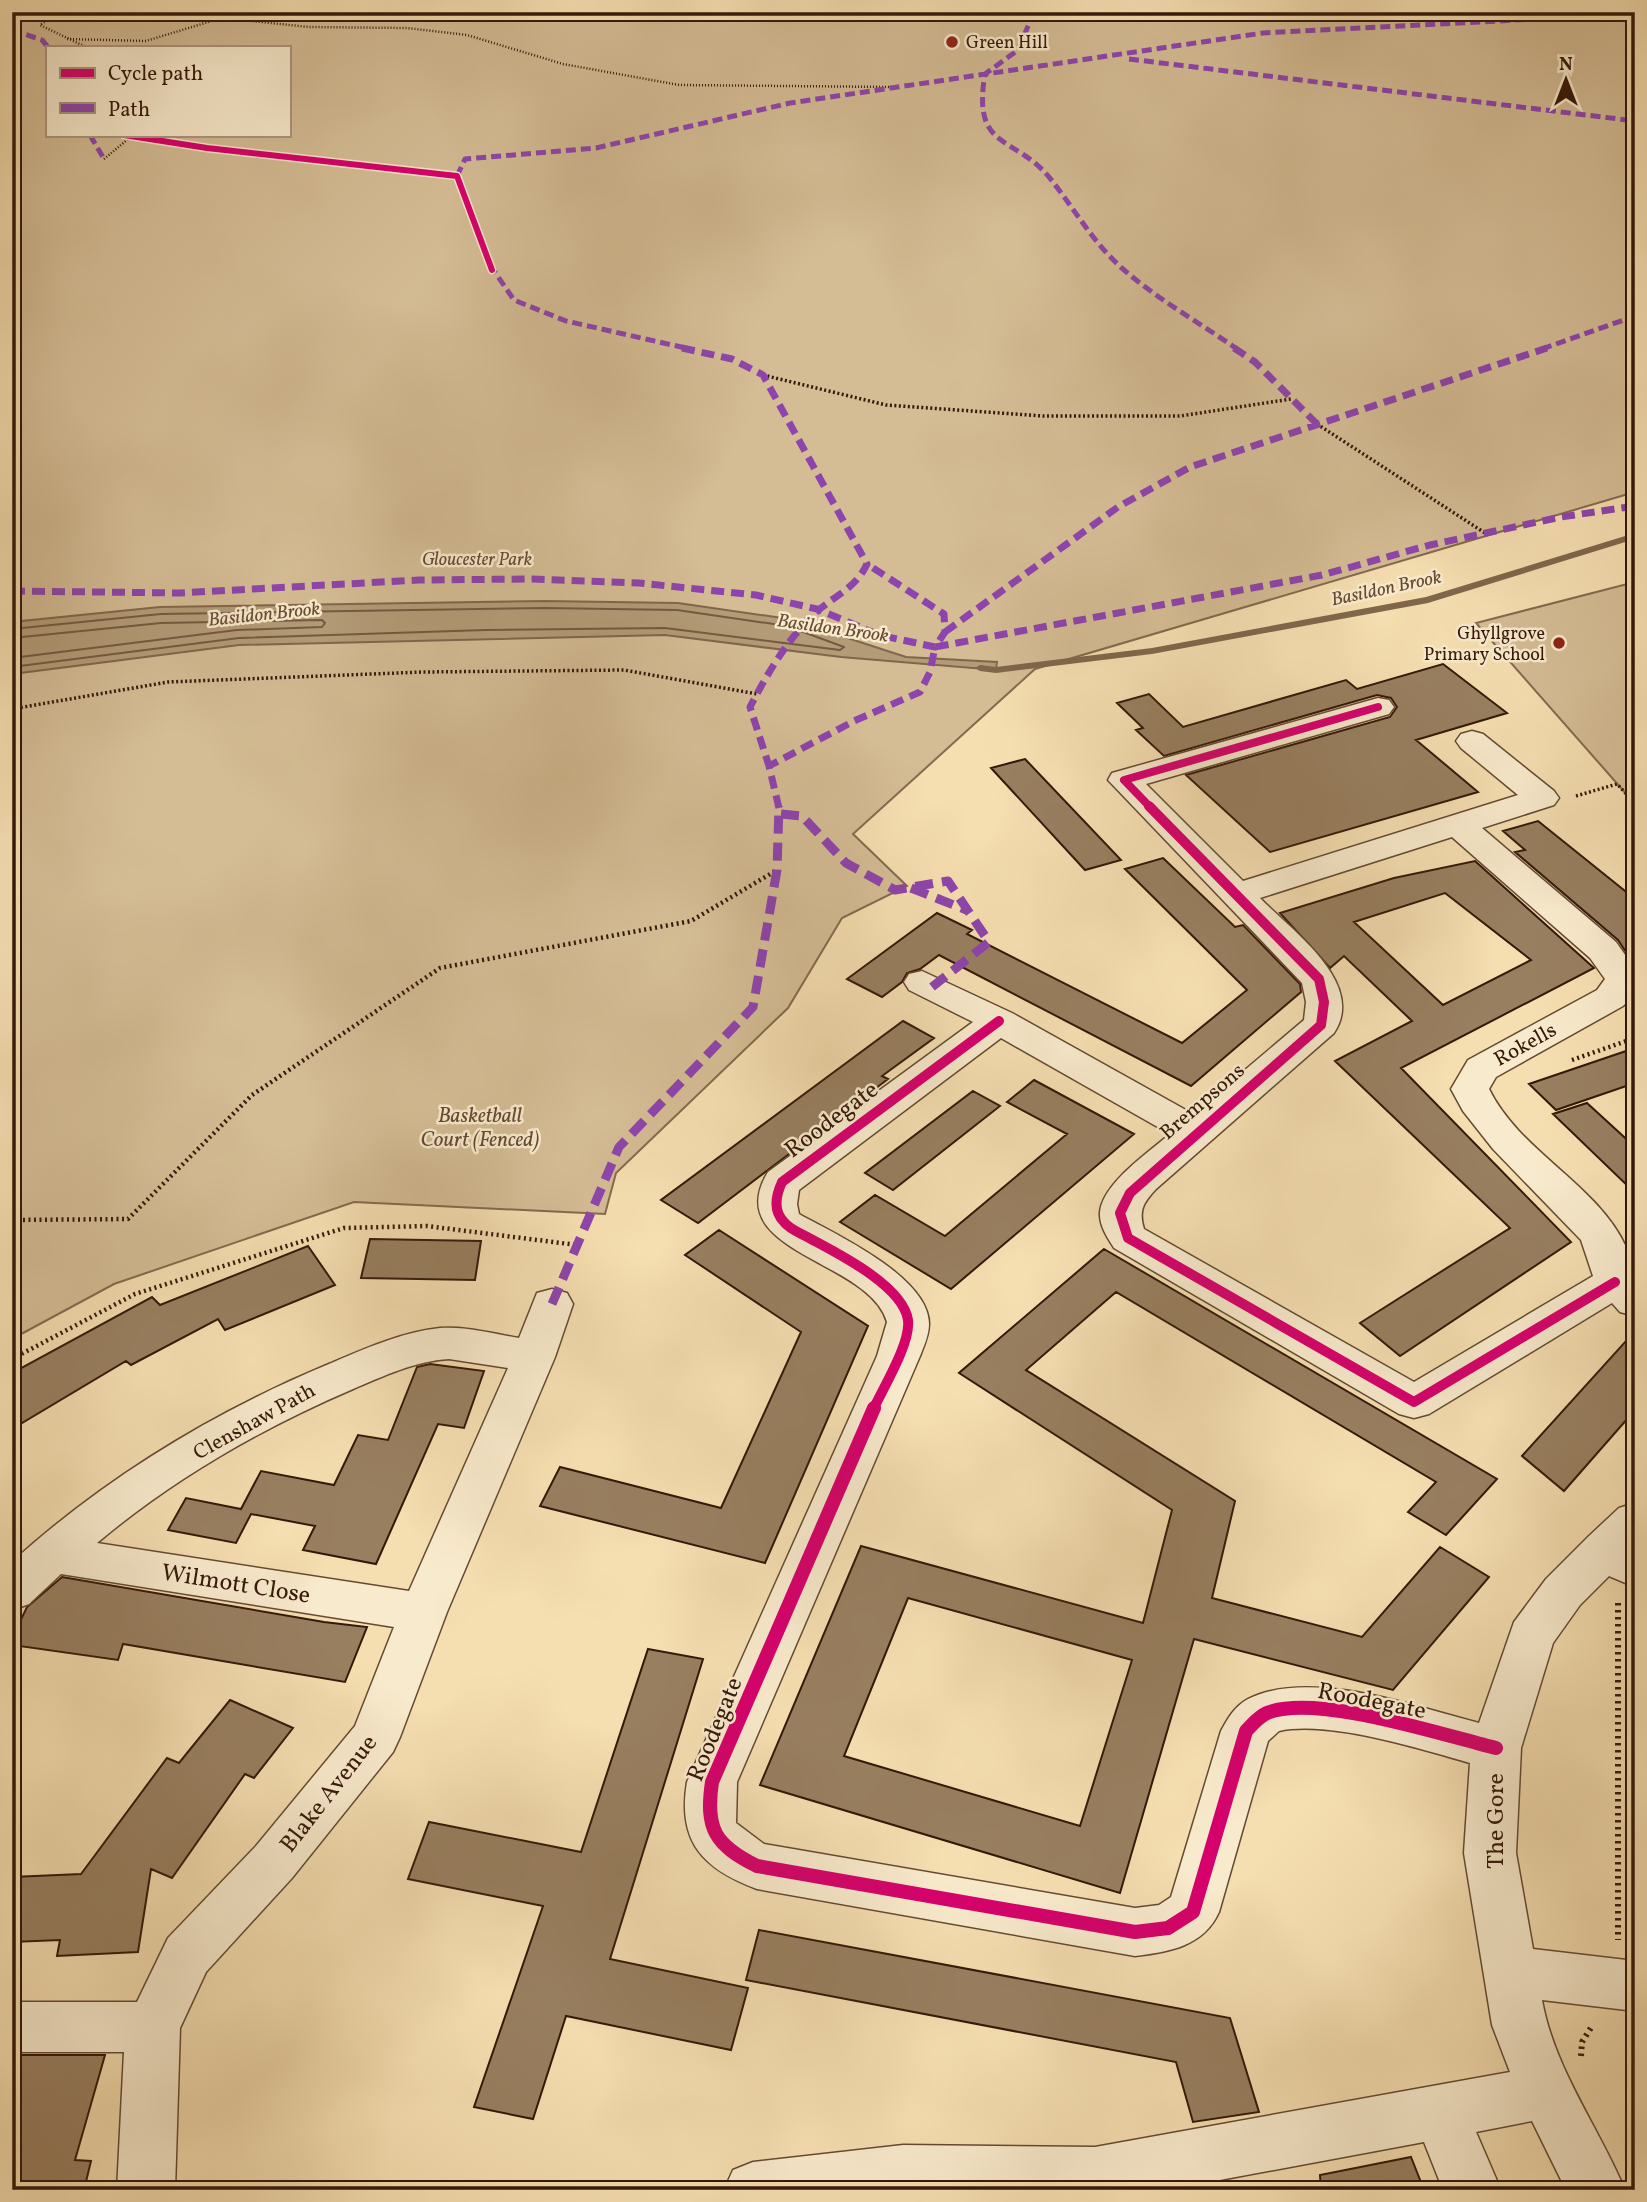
<svg xmlns="http://www.w3.org/2000/svg" width="1647" height="2202" viewBox="0 0 1647 2202" font-family="Vollkorn,serif">
  <style>
    .green { fill: #d4bc94; stroke: #846a4e; stroke-width: 2; fill-rule: evenodd }
    .water { fill: #b39b77; stroke: #80674b; stroke-width: 2 }
    .lines { fill: none; stroke-linecap: round; stroke-linejoin: round }
    .shore { stroke: #745a40; stroke-width: 2 }
    .stream { fill: #80674b; fill-rule: evenodd }
    .building { fill: #987f60; stroke: #341809; stroke-width: 2; fill-rule: evenodd }
    .minor-casing { stroke: #644a33; stroke-width: 3 }
    .path-far3 { stroke: #341809; stroke-width: 2.5; stroke-dasharray: 1 2; stroke-linecap: butt }
    .path-far2 { stroke: #341809; stroke-width: 3.5; stroke-dasharray: 2 2.5; stroke-linecap: butt }
    .path-far1 { stroke: #341809; stroke-width: 4.5; stroke-dasharray: 2 3.5; stroke-linecap: butt }
    .path { stroke: #341809; stroke-width: 6; stroke-dasharray: 2.5 4.5; stroke-linecap: butt }
    .minor { fill: #f8eacc; fill-rule: evenodd }
    .quiet-far2 { stroke: #8e44ad; stroke-width: 5; stroke-dasharray: 10 5; stroke-linecap: butt }
    .quiet-far1 { stroke: #8e44ad; stroke-width: 7; stroke-dasharray: 13 7; stroke-linecap: butt }
    .quiet { stroke: #8e44ad; stroke-width: 9; stroke-dasharray: 18 9; stroke-linecap: butt }
    .cycleway-far3-casing { stroke: #f8eacc; stroke-width: 9 }
    .cycleway-far2-casing { stroke: #f8eacc; stroke-width: 11 }
    .cycleway-far1-casing { stroke: #f8eacc; stroke-width: 15 }
    .cycleway-casing { stroke: #f8eacc; stroke-width: 18 }
    .cycleway-far3 { stroke: #d6006c; stroke-width: 6 }
    .cycleway-far2 { stroke: #d6006c; stroke-width: 8 }
    .cycleway-far1 { stroke: #d6006c; stroke-width: 10 }
    .cycleway { stroke: #d6006c; stroke-width: 14 }
    .poi-dot { fill: #8f2418; stroke: #f8eacc; stroke-width: 2.5 }
    .labels { text-anchor: middle; stroke-width: 5; stroke-linejoin: round; paint-order: stroke }
    .far-poi-label { font-size: 18px; fill: #341809; stroke: #f8eacc; text-anchor: start }
    .far-park-label { font-size: 18px; font-style: italic; fill: #644933; stroke: #f8eacc }
    .far-water-label { font-size: 19px; font-style: italic; fill: #674c35; stroke: #f8eacc }
    .street-label { font-size: 21px; fill: #341809; stroke: #f8eacc }
    .park-label { font-size: 21px; font-style: italic; fill: #644933; stroke: #f8eacc }
    .near-street-label { font-size: 24px; fill: #341809; stroke: #f8eacc }
  </style>
  <rect width="100%" height="100%" fill="#f5deb0"/>
  <filter id="stains"><feTurbulence type="fractalNoise" baseFrequency=".00286" numOctaves="4"/><feColorMatrix values="0 0 0 0 .2 0 0 0 0 .09 0 0 0 0 .02 0 0 0 .5 -.17"/></filter>
  <radialGradient id="worn" r=".72"><stop offset=".6" stop-color="#630" stop-opacity="0"/><stop offset="1" stop-color="#630" stop-opacity=".3"/></radialGradient>
  <path class="green" d="M12,12l42,4 34,-4h1547v480l-600,177 -182,165 54,52 -65,32 -54,90 -172,165 -11,41 -251,-12 -240,82 -102,55zM47,47h242v88h-242z
    M1635,582v222l-159,-181z"/>
  <path class="water" d="M545,601l133,2 111,16 117,38 91,5 -1,8 -155,-13 -176,-22 -426,10 -227,29v-52l148,-15z"/>
  <g class="lines">
    <path class="shore" d="M12,629l149,-15 384,-6 132,2 110,16 57,21 -4,3 -175,-22 -180,2 -246,8 -227,29
      M12,638l149,-15 161,-3 3,3 -3,4 -85,3 -225,28"/>
    <path class="stream" d="M1635,533v6l-207,64 -276,51 -156,19 -16,-2 -5,-3 5,-3 16,2 156,-19 274,-51z"/>
  </g>
  <path class="building" d="M1443,664l64,49 -91,27 62,52 -208,60 -84,-77 204,-58 7,-10 -6,-9 -14,-3 -213,61 -28,-26 7,-2 -26,-25 32,-9 34,33 163,-47 11,9z
    M1025,759l96,101 -36,10 -94,-102z
    M1538,821l97,78v48l-9,5 -8,-12 -103,-88 10,-2 -22,-19z
    M1163,858l72,69 8,-2 57,59 1,8 -110,94 -252,-131 -19,14 -13,4 -5,9 -20,15 -35,-18 90,-66 35,17 -5,4 215,109 65,-53 -122,-121z
    M1475,861l119,107 -193,100 170,174 -171,114 -40,-33 150,-95 -175,-167 77,-40 -68,-65 -14,12 -50,-55 114,-35zM1445,893l86,67 -88,45 -89,-83z
    M903,1021l31,17 -52,38 6,3 -190,144 -37,-23z
    M1635,1048v35l-79,27 -27,-26z
    M1034,1080l100,54 -183,155 -111,-67 35,-27 70,41 122,-102 -60,-32z
    M973,1091l27,15 -107,84 -28,-17z
    M1587,1103l48,44v46l-82,-79z
    M719,1230l149,96 -103,237 -225,-57 20,-39 161,41 80,-176 -116,-77z
    M370,1239l111,2 -6,39 -114,-2z
    M308,1246l27,39 -110,45 -7,-11 -87,46 -5,-4 -114,68v-56l140,-76 8,8z
    M1104,1249l393,230 -51,56 -38,-23 28,-30 -320,-190 -90,78 209,131 -23,97 150,39 78,-90 49,30 -96,113 -199,-51 -74,254 -360,-108 101,-239 282,77 29,-113 -213,-137zM908,1598l224,62 -52,166 -236,-70z
    M1635,1331v79l-71,81 -42,-35z
    M430,1364l54,7 -20,57 -26,-4 -62,140 -73,-14 12,-24 -64,-12 -15,29 -68,-13 18,-32 55,11 20,-38 73,14 24,-50 30,5 29,-73z
    M62,1577l262,45 43,5 -22,55 -222,-38 -5,16 -106,-15v-7l15,-31z
    M648,1649l55,10 -93,300 138,29 -17,62 -165,-34 -33,103 -59,-12 69,-201 -135,-27 21,-57 152,30z
    M230,1700l63,28 -39,50 -9,-4 -73,104 -21,-9 -13,83 -81,4 3,-16 -48,2v-65l69,-3 86,-116 12,5z
    M759,1930l471,88 29,94 -66,10 -17,-60 -430,-82z
    M12,2055h93l-30,105 16,1 -7,29h-72z
    M1411,2157l13,33h-103l-1,-15z"/>
  <g class="lines">
    <g class="minor-casing">
      <path id="minor" d="M1378,698l11,2 5,7 -5,7 -243,70 97,97 275,-86 -57,-47 -5,-7 5,-7 11,-3 11,3 71,57 5,7 -5,7 -72,23 134,114 19,27v25l-12,12 -127,71 -7,12c31,63 108,95 137,158 10,22 9,46 9,69l-15,-4 -8,-9 -183,111 -15,4 -15,-4 -285,-166c-7,-11 -15,-23 -14,-36 3,-29 49,-60 70,-78l-169,-96 -202,152 -2,14 2,10c36,20 130,63 130,110 0,11 -5,22 -9,32l-183,426 -1,41 28,21 371,64 24,-3 12,-8 50,-166c7,-13 14,-25 27,-32 62,-31 168,8 231,24l35,-101 32,-43 43,-43 30,-28 16,-5v84l-26,-11 -29,29 -27,38 -32,105 -5,105 17,96 102,12v50l-93,-11c12,68 56,126 83,190h-59l-34,-69 -56,11 25,58h-58l-19,-48 -258,48h-442l9,-20 20,-8 150,-17 192,2 415,-75 -18,-47 -28,-172 6,-90c-50,-14 -141,-43 -191,-32l-11,10 -49,171c-15,34 -50,40 -84,44l-378,-67c-54,-20 -80,-47 -70,-107l190,-426 10,-34c-18,-63 -168,-69 -119,-150l205,-150 -64,-32 -5,-8 5,-8 13,-3 90,42 181,101 111,-94 2,-18 -4,-19 -194,-203 4,-7zM1452,837l138,121 15,21 -8,11 -129,70 -17,29 12,22 30,38 88,91 12,36 -179,106 -270,-153c-6,-19 0,-27 12,-40l178,-156c33,-50 -42,-102 -74,-135z
        M552,1289l15,4 6,11 -18,53 -108,255 -47,125 -7,15 -101,126 -86,94 -26,56 -5,162h-58l7,-138h-112v-50h125l31,-64 88,-92 99,-120 39,-99 -333,-53 -32,30 -17,6v-48c93,-84 201,-150 317,-198 35,-15 73,-32 111,-36 26,-2 54,6 79,10l18,-45zM449,1359l59,9 -99,223 -312,-48c76,-64 165,-115 256,-154 31,-13 62,-28 96,-30z"/>
    </g>
    <path class="path-far3" d="M52,17l-12,8 46,22
      M223,18l86,9 98,1 60,7 96,29 116,21 214,2
      M67,39l79,2 95,-29
      M104,159l29,-24"/>
    <path class="path-far2" d="M763,375l123,30 157,11h137l111,-17
      M1317,424l168,109
      M12,709l156,-27 255,-10 201,-2 133,24
      M1576,796l41,-12 18,19"/>
    <path class="path-far1" d="M1572,1060l63,-22
      M12,1220l116,-1 124,-124 188,-127 251,-47 86,-51
      M12,1359l123,-65 209,-66 83,-2 150,19"/>
    <path class="path" d="M1618,1603v337
      M1581,2056l1,-14 10,-16"/>
    <use href="#minor" class="minor"/>
    <path class="quiet-far2" d="M1034,12l-16,38 -33,24c-13,77 28,60 64,103 25,31 44,66 74,92 34,30 77,54 114,80
      M12,30l30,10 6,7
      M1129,59l506,62
      M90,135l14,24
      M457,176l8,-17 131,-11 194,-45 473,-70 372,-19
      M490,265l24,35 52,21 124,28
      M1542,349l93,-33"/>
    <path class="quiet-far1" d="M682,348l50,11 31,16 104,189c-12,26 -36,33 -55,52 -25,24 -46,60 -62,91l19,59
      M1234,348l21,14 62,62
      M12,591l167,2 240,-13 113,-1 107,4 117,12 61,14 62,26 56,12 10,-15 -1,-18 -77,-50
      M945,632l173,-125 72,-40 357,-119
      M779,808l-10,-42 85,-45 66,-29 10,-20 5,-25 387,-72 108,-30 131,-28 74,-11"/>
    <path class="quiet" d="M781,814l21,2 44,47 49,27 53,-9 41,61 -57,45
      M911,888l58,23
      M552,1304l67,-157 134,-140 24,-137 2,-64"/>
    <g class="cycleway-far3-casing">
      <path id="cycleway-far3" d="M124,135l83,13 250,28 35,94"/>
    </g>
    <g class="cycleway-far2-casing">
      <path id="cycleway-far2" d="M1151,808l-27,-28 254,-73"/>
    </g>
    <g class="cycleway-far1-casing">
      <path id="cycleway-far1" d="M1149,806l170,173 5,23 -3,23 -191,168 -10,20 8,25 286,164 201,-120
        M873,1410c10,-22 38,-67 35,-90 -5,-34 -69,-66 -97,-81 -8,-5 -21,-9 -27,-17 -11,-11 -8,-27 -2,-40l217,-161"/>
    </g>
    <g class="cycleway-casing">
      <path id="cycleway" d="M874,1408l-162,374c-7,47 3,63 45,84l378,66 33,-4 25,-16 53,-181c6,-6 12,-14 21,-18 48,-20 176,22 229,35"/>
    </g>
    <use href="#cycleway-far3" class="cycleway-far3"/>
    <use href="#cycleway-far2" class="cycleway-far2"/>
    <use href="#cycleway-far1" class="cycleway-far1"/>
    <use href="#cycleway" class="cycleway"/>
  </g>
  <g class="poi-dot">
    <circle cx="952" cy="42" r="7"/>
    <circle cx="1559" cy="643" r="7"/>
  </g>
  <g class="labels">
    <g class="far-poi-label">
      <text x="966" y="48">Green Hill</text>
      <text x="1545" y="639" text-anchor="end">Ghyllgrove<tspan x="1545" dy="21">Primary School</tspan></text>
    </g>
    <g class="far-park-label">
      <text x="477" y="565">Gloucester Park</text>
    </g>
    <g class="far-water-label">
      <text transform="translate(1386 587) rotate(-12)" y="7">Basildon Brook</text>
      <text transform="translate(264 613) rotate(-6)" y="7">Basildon Brook</text>
      <text transform="translate(833 627) rotate(8)" y="7">Basildon Brook</text>
    </g>
    <g class="street-label">
      <text transform="translate(1525 1044) rotate(-29)" y="7">Rokells</text>
      <text transform="translate(1202 1101) rotate(-41)" y="7">Brempsons</text>
      <text transform="translate(254 1421) rotate(-29)" y="7">Clenshaw Path</text>
    </g>
    <g class="park-label">
      <text x="480" y="1122">Basketball<tspan x="480" dy="24">Court (Fenced)</tspan></text>
    </g>
    <g class="near-street-label">
      <text transform="translate(831 1119) rotate(-37)" y="8">Roodegate</text>
      <text transform="translate(236 1583) rotate(9)" y="8">Wilmott Close</text>
      <text transform="translate(1372 1700) rotate(11)" y="8">Roodegate</text>
      <text transform="translate(714 1729) rotate(-68)" y="8">Roodegate</text>
      <text transform="translate(328 1793) rotate(-52)" y="8">Blake Avenue</text>
      <text transform="translate(1495 1821) rotate(-90)" y="8">The Gore</text>
    </g>
  </g>
  <rect width="1647" height="2202" fill="none" stroke="#f5deb0" stroke-width="42"/>
  <rect x="14" y="14" width="1619" height="2174" fill="none" stroke="#341809" stroke-width="3.5"/>
  <rect x="21" y="21" width="1605" height="2160" fill="none" stroke="#341809" stroke-width="2"/>
  <rect x="46" y="46" width="245" height="91" fill="#f8eacc" stroke="#aa967e" stroke-width="2"/>
  <rect x="60" y="68" width="35" height="10" fill="#d6006c" stroke="#aa967e" stroke-width="2"/>
  <text x="108" y="80" font-size="21" fill="#341809">Cycle path</text>
  <rect x="60" y="103" width="35" height="10" fill="#8e44ad" stroke="#aa967e" stroke-width="2"/>
  <text x="108" y="116" font-size="21" fill="#341809">Path</text>
  <g transform="translate(1566 80)" stroke="#f8eacc" stroke-width="5" paint-order="stroke">
  <path d="M0-5L12 26L0 18L-12 26Z" fill="#341809"/>
  <text y="-10" font-size="19" font-weight="bold" text-anchor="middle" fill="#341809">N</text>
  </g>
  <rect width="100%" height="100%" filter="url(#stains)"/>
  <rect width="100%" height="100%" fill="url(#worn)"/>
</svg>
